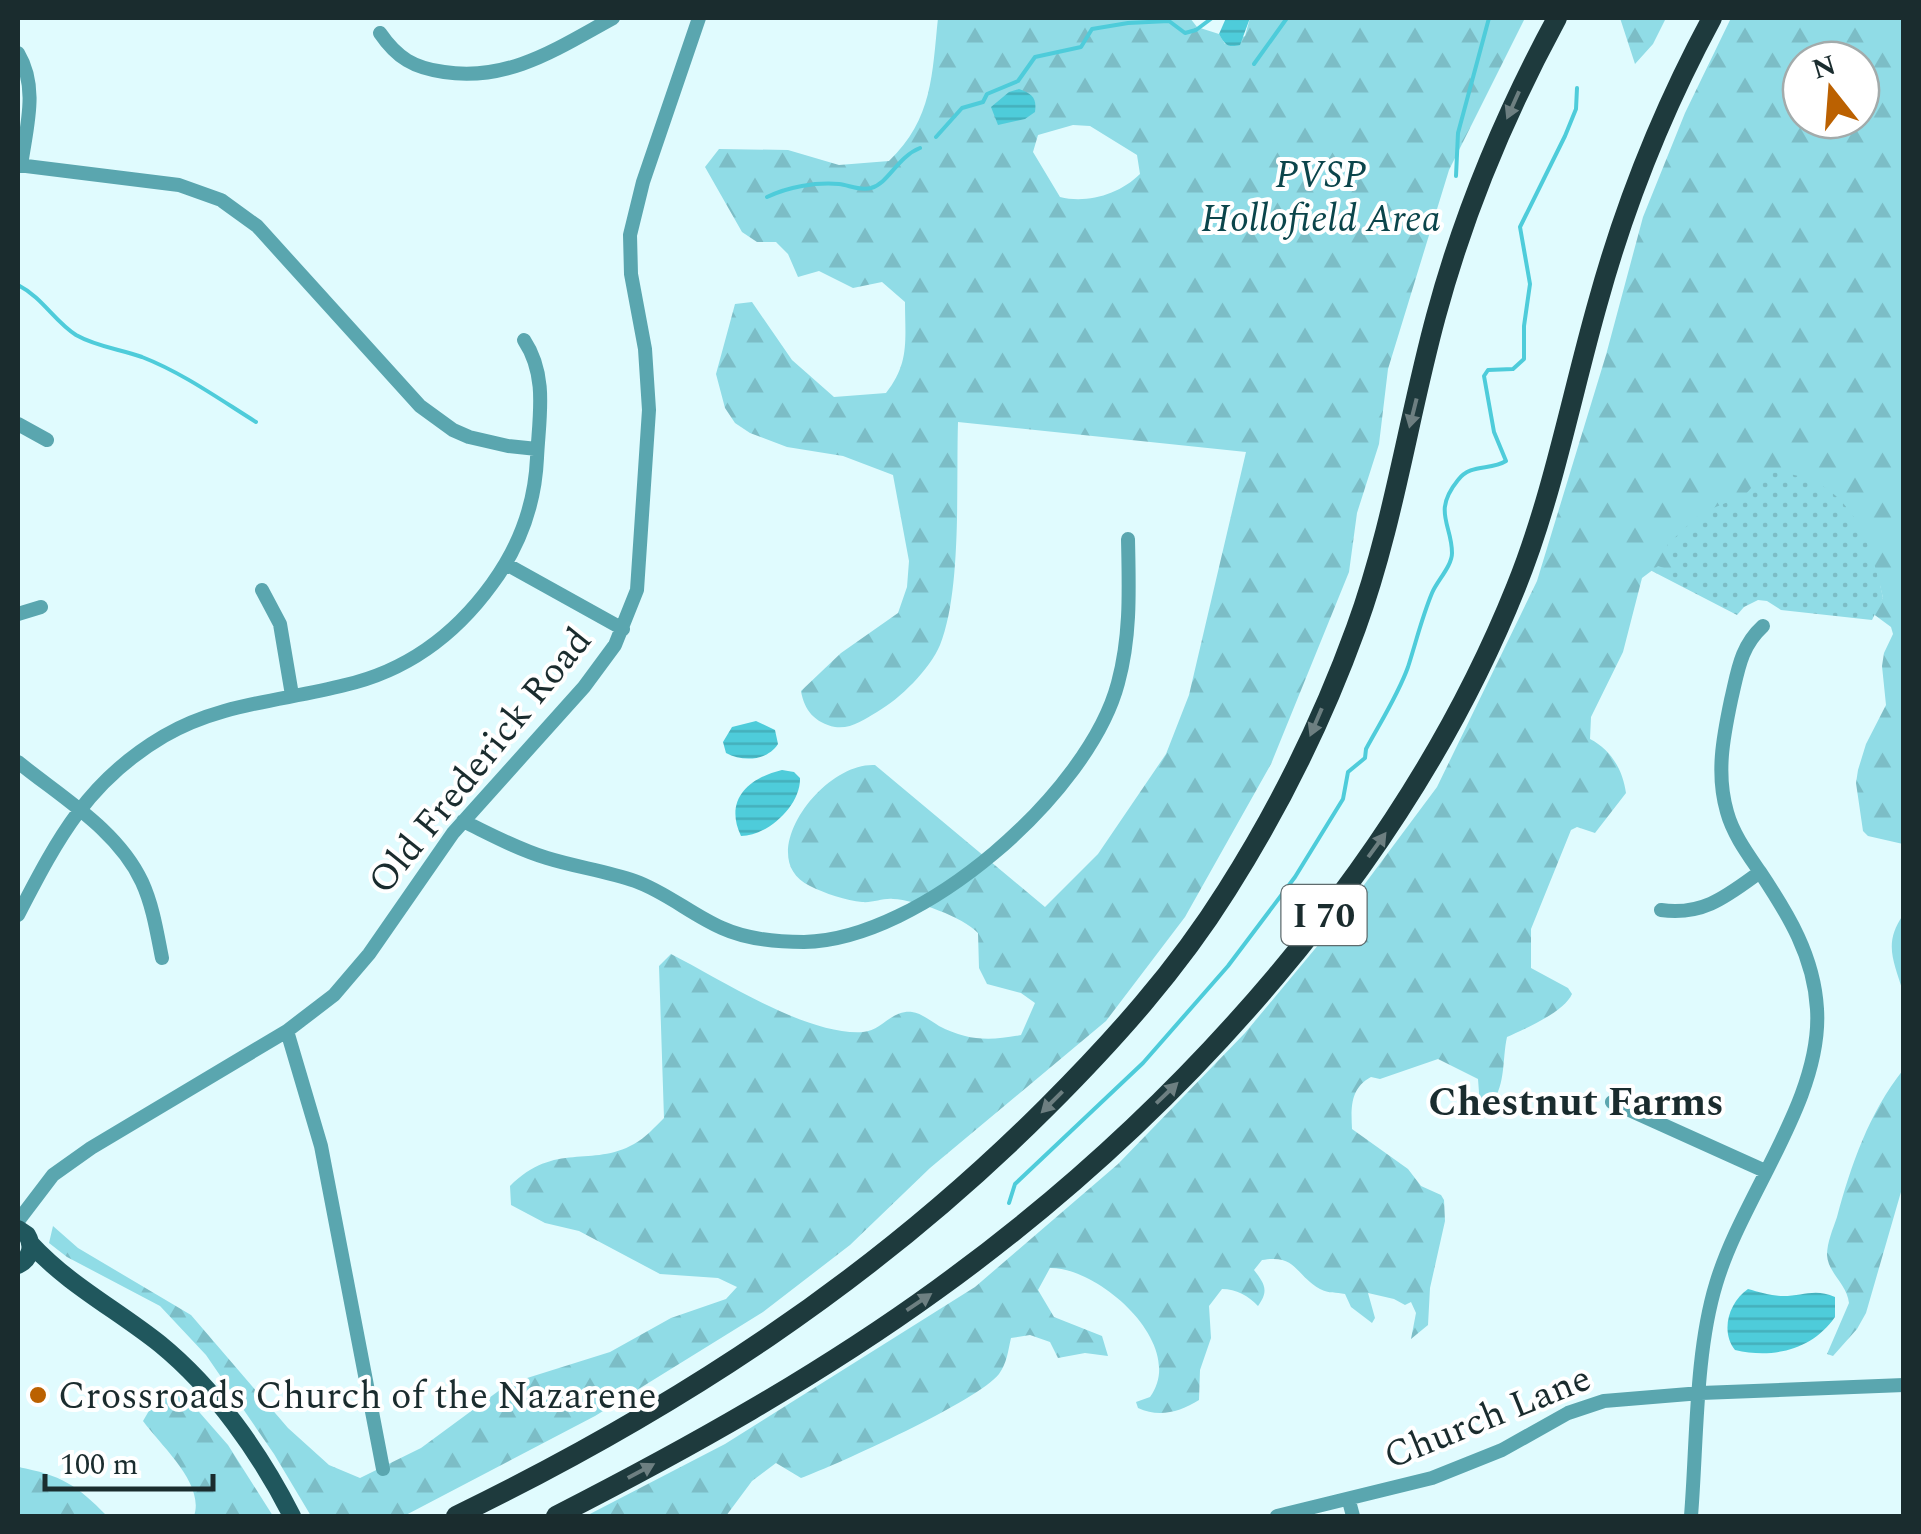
<svg xmlns="http://www.w3.org/2000/svg" width="1921" height="1534" viewBox="0 0 1921 1534" font-family="Spectral,serif">
  <style>
    .green { fill: url(#green-dots); fill-rule: evenodd }
    .forest { fill: url(#forest-firs); fill-rule: evenodd }
    .water { fill: url(#water-rules) }
    .lines { fill: none; stroke-linecap: round; stroke-linejoin: round }
    .stream { stroke: #4eccda; stroke-width: 4 }
    .minor { stroke: #5aa6af; stroke-width: 14 }
    .major { stroke: #20575d; stroke-width: 18 }
    .highway { stroke: #1e3a3d; stroke-width: 20 }
    .oneway { fill: #6d7f81 }
    .poi-dot { fill: #bb6101; stroke: #fff; stroke-width: 4 }
    .labels { text-anchor: middle; stroke-width: 8; stroke-linejoin: round; paint-order: stroke }
    .shield { fill: #fff; stroke: #5f6b6d; stroke-width: 2.5 }
    .shield-label { font-size: 35px; font-weight: bold; fill: #1a2c2e }
    .park-label { font-size: 38px; font-style: italic; fill: #0b454b; stroke: #fff }
    .street-label { font-size: 38px; fill: #1a2c2e; stroke: #fff }
    .poi-label { font-size: 38px; fill: #1a2c2e; stroke: #fff; text-anchor: start }
    .neighbourhood-label { font-size: 40px; font-weight: bold; fill: #1a2c2e; stroke: #fff }
  </style>
  <defs>
    <pattern id="green-dots" width="8" height="8" patternUnits="userSpaceOnUse" patternTransform="scale(2.5)"><rect width="8" height="8" fill="#90dce6"/><path d="M2 2h.1M6 6h.1" fill="none" stroke="#7cbdc6" stroke-width="1.8" stroke-linecap="round"/></pattern>
    <pattern id="forest-firs" width="22" height="20" patternUnits="userSpaceOnUse" patternTransform="scale(2.5)"><rect width="22" height="20" fill="#90dce6"/><path d="M5 1l3.5 6h-7zM16 11l3.5 6h-7z" fill="#7cbdc6"/></pattern>
    <pattern id="water-rules" width="6" height="5" patternUnits="userSpaceOnUse" patternTransform="scale(2.5)"><rect width="6" height="5" fill="#4eccda"/><path d="M0 2.5h6" fill="none" stroke="#44afbb"/></pattern>
  </defs>
  <rect width="100%" height="100%" fill="#e0fbfe"/>
  <path class="green" d="M1775,18h128l-23,566 3,14 -11,22 -91,-10 -14,-9 -9,-1 -14,7 -7,8 -89,-46zM1801,60h60v60h-60z"/>
  <path class="forest" d="M938,18h252l7,9 22,7 6,10 20,-8 5,-18h275l-76,152 -61,199 -9,75 -22,69 -8,59 -78,192 -86,153 -79,104 -176,147 -80,77 -87,67 -168,104 -191,100h-93l-37,-62 -68,-99 -46,-49 -93,-49 -18,-14 4,-17 25,22 113,67 97,113 41,37 31,13 61,-30 87,-64 102,-32 61,-34 55,-19 11,-12 -19,-9 -58,-4 -81,-43 -34,-8 -34,-18 -1,-19c45,-45 82,-18 124,-42 11,-6 21,-17 30,-26l-5,-152 12,-12c51,26 136,82 192,78 18,-1 28,-22 49,-20 9,1 19,9 27,14 29,15 51,15 82,9l14,-32 -14,-10 -34,-9 -8,-16 -1,-35c-15,-16 -62,-33 -85,-34 -10,-1 -20,4 -31,3 -15,-1 -38,-9 -52,-16 -58,-27 11,-124 65,-121l170,142 53,-53 68,-100 23,-59 57,-243 -288,-30c-2,62 4,168 -18,223 -10,24 -40,54 -63,67 -14,8 -25,17 -42,15 -20,-4 -31,-17 -34,-36l40,-38 57,-40 9,-26 2,-26 -16,-86 -50,-19 -56,-9 -37,-14 -15,-10 -10,-15 -9,-34 19,-70 17,-2 40,58 42,37 52,-4c24,-30 19,-54 19,-91l-23,-20 -29,6 -34,-17 -21,6 -10,-23 -12,-12h-19l-15,-10 -37,-65 14,-18 69,1 51,15 50,-4c44,-42 43,-87 49,-143zM1073,125l17,1 47,29 3,19c-20,20 -53,30 -80,23l-27,-45 5,-17z
    M1620,18h46l-13,26 -18,20z
    M1731,18h172v826l-35,-8 -5,-5 -7,-48 2,-13 8,-26 20,-39 -4,-39 2,-13 9,-19 -2,-7 -19,-14 11,-15c-15,-68 -38,-126 -118,-126l-20,23 -44,18 -34,32 4,15 13,7 -14,3 -12,-4 -16,12 -19,74 -32,65 -1,22c21,11 33,31 36,54l-31,40 -18,-6 -6,3 -40,99v39l37,20 4,6c-8,18 -47,35 -65,43 -5,23 -1,46 -15,66l-12,3 -2,-27 -40,-20 -58,20 -9,-2c-21,11 -20,31 -19,52l56,40 13,17 20,9 3,5 1,21 -15,67 -2,37 -17,14 5,-26 -5,-11 -6,3 -11,-6 -26,-6 7,25 -3,5 -21,-16 -6,-13c-9,-2 -16,0 -25,-5 -26,-15 -23,-35 -58,-29l-8,10c11,14 15,21 4,36 -9,-10 -22,-17 -36,-17l-13,17 2,32 -11,32 -1,30c-19,12 -40,18 -61,8l-2,-6 14,-5c38,-52 -51,-130 -100,-129l-12,22 16,27 48,19 6,20 -23,-3 -27,5 -8,-16 -20,-7 -19,3c-3,13 -4,25 -12,36 -20,26 -162,91 -198,104l-25,-15 -24,18 -26,35h-140l139,-72 250,-157 143,-123 127,-131 84,-101 108,-145 100,-206 69,-226 37,-138 42,-104zM1861,60v60h-60v-60z
    M1903,915v77c-9,-31 -20,-48 0,-77z
    M1903,1070v115l-37,128 -9,16 -24,27 -6,-2 22,-51c-2,-19 -21,-30 -22,-48 0,-13 6,-26 10,-38 14,-52 32,-104 66,-147z
    M179,1389l49,56 45,71h-79c11,-32 -32,-69 -51,-95l14,-24z
    M18,1467c43,8 59,18 89,49h-89z"/>
  <path class="water" d="M1226,18h24l-10,27c-12,3 -15,0 -21,-11z
    M1019,89c13,5 18,8 16,23l-10,7 -27,6 -7,-18 18,-15z
    M756,721l19,9 3,14c-11,17 -35,18 -52,9l-3,-11 9,-15z
    M782,770l12,2 6,6c1,27 -32,58 -59,58 -17,-36 7,-58 41,-66z
    M1748,1289c11,3 24,7 35,7 20,0 32,-8 52,1v20c-23,33 -62,42 -100,33 -15,-19 -6,-48 13,-61z"/>
  <g class="lines">
    <path class="stream" d="M1254,64l33,-46
      M936,137l26,-29 21,-6 4,-8 31,-13 17,-24 46,-10 11,-18 36,-6 41,-2 16,12 11,-3 16,-12
      M1456,176l2,-43 31,-115
      M767,197c21,-10 48,-15 72,-13 10,1 20,7 32,4 18,-5 26,-31 49,-40
      M18,285c25,13 36,36 58,50 21,12 44,14 66,22 41,16 77,42 114,65
      M1009,1203l6,-19 128,-121 85,-97 67,-89 48,-78 5,-27 17,-14 1,-9c14,-26 32,-54 42,-82 8,-25 14,-50 24,-74 5,-12 20,-27 20,-40 0,-29 -20,-41 6,-73 13,-17 32,-9 48,-19l-12,-29 -10,-56 4,-6 25,-1 11,-10v-33l6,-42 -10,-57 45,-91 11,-27 1,-21"/>
    <path class="minor" d="M380,33c17,25 34,35 64,39 65,10 114,-24 169,-54
      M18,53c21,35 8,75 3,113
      M18,165l161,20 42,15 36,26 163,180 33,24 16,7 39,9 29,3
      M18,424l29,16
      M506,564l117,65
      M262,590l18,34 12,71
      M18,614l23,-7
      M18,762c43,35 100,68 124,120 11,24 15,51 20,76
      M463,821c27,13 54,28 84,37 29,9 59,13 88,23 31,11 57,34 87,47 24,11 56,14 82,14 117,-2 285,-149 314,-259 13,-48 11,-94 10,-144
      M1661,910c42,6 66,-14 99,-38
      M18,915c39,-75 69,-134 146,-179 56,-33 119,-35 181,-51 61,-14 110,-50 147,-101 27,-37 43,-80 45,-126 2,-41 11,-82 -13,-118
      M287,1031l34,115 62,323
      M1612,1102l153,69
      M18,1221l35,-46 38,-27 196,-117 47,-36 35,-41 84,-121 131,-146 31,-42 22,-55 12,-180 -4,-61 -14,-75 -1,-39 13,-53 56,-164
      M1349,1501l4,15
      M1277,1516l155,-38 70,-28 66,-37 36,-12 97,-8 203,-8
      M1691,1516c6,-73 4,-163 25,-232 26,-88 107,-185 101,-275 -3,-53 -29,-95 -57,-137 -13,-19 -27,-38 -33,-60 -11,-38 -4,-74 4,-112 7,-29 9,-53 32,-74"/>
    <path class="major" d="M18,1229l9,6c7,12 3,24 -9,30
      M31,1244c38,41 85,65 129,100 55,45 100,109 132,172"/>
    <path class="highway" d="M456,1516c220,-107 417,-235 591,-409 66,-66 130,-137 180,-217 52,-82 96,-171 129,-262 37,-101 52,-209 80,-312 28,-104 70,-204 121,-298
      M556,1516c131,-67 262,-140 382,-227 241,-174 467,-425 578,-702 37,-92 55,-190 82,-285 27,-98 66,-195 114,-284"/>
  </g>
  <defs><path id="oneway-solid" d="M-6-.8H1V-3.2L6.5 0L1 3.2V.8H-6Z" transform="scale(2.5)"/></defs>
  <g class="oneway">
    <use href="#oneway-solid" transform="translate(1513 105) rotate(114)"/>
    <use href="#oneway-solid" transform="translate(1413 413) rotate(104)"/>
    <use href="#oneway-solid" transform="translate(1316 722) rotate(113)"/>
    <use href="#oneway-solid" transform="translate(1377 845) rotate(-54)"/>
    <use href="#oneway-solid" transform="translate(1167 1093) rotate(-44)"/>
    <use href="#oneway-solid" transform="translate(1052 1102) rotate(135)"/>
    <use href="#oneway-solid" transform="translate(919 1302) rotate(-34)"/>
    <use href="#oneway-solid" transform="translate(641 1471) rotate(-28)"/>
  </g>
  <circle class="poi-dot" cx="38" cy="1395" r="10"/>
  <g class="labels">
    <rect class="shield" x="1281.5" y="885" width="85" height="60" rx="8"/>
    <g class="shield-label">
      <text x="1324" y="927">I 70</text>
    </g>
    <g class="park-label">
      <text x="1321" y="187">PVSP<tspan x="1321" dy="44">Hollofield Area</tspan></text>
    </g>
    <g class="street-label">
      <text transform="translate(479 760) rotate(-51)" y="13">Old Frederick Road</text>
      <text transform="translate(1487 1416) rotate(-22)" y="13">Church Lane</text>
    </g>
    <g class="poi-label">
      <text x="58" y="1408">Crossroads Church of the Nazarene</text>
    </g>
    <g class="neighbourhood-label">
      <text x="1576" y="1115">Chestnut Farms</text>
    </g>
  </g>
  <rect width="1921" height="1534" fill="none" stroke="#1a2c2e" stroke-width="40"/>
  <g transform="translate(1831 90) rotate(343)"><circle r="48" fill="#ffffff" stroke="#a3abab" stroke-width="2.5"/>
  <path d="M0-8L18 38L0 25L-18 38Z" fill="#bb6101"/>
  <text y="-15" font-size="28" font-weight="bold" text-anchor="middle" fill="#1a2c2e">N</text>
  </g>
  <path d="M45 1474v15h168v-15" fill="none" stroke="#1a2c2e" stroke-width="5"/>
  <text x="60" y="1474" font-size="30" fill="#1a2c2e" stroke="#ffffff" stroke-width="8" paint-order="stroke">100 m</text>
</svg>
